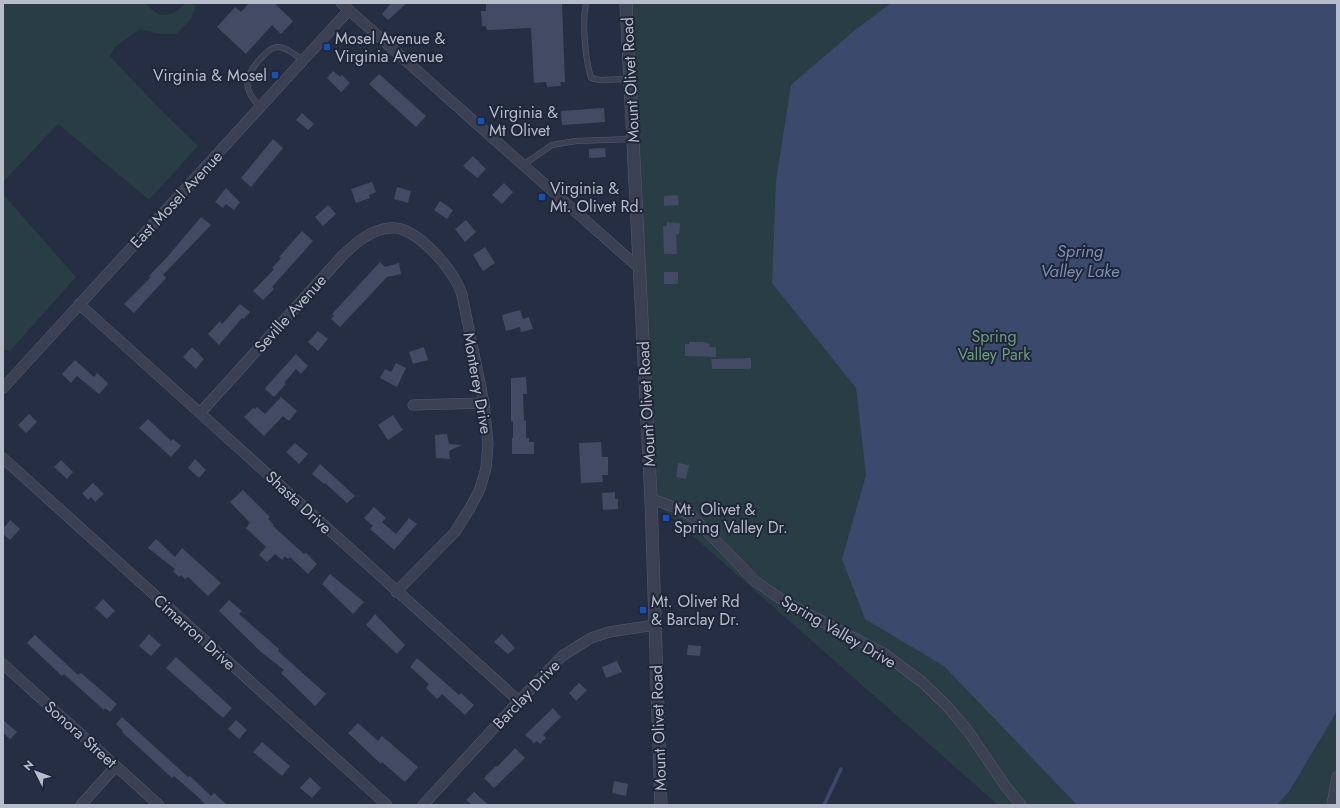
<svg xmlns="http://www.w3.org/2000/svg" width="1340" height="808" viewBox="0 0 1340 808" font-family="Jost,sans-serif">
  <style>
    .green { fill: #283d44 }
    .water { fill: #3b496c }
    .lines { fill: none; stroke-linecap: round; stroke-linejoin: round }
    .stream { stroke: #3b496c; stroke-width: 3.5 }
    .building { fill: #424b63 }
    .service-casing { stroke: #565c6d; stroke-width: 6 }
    .minor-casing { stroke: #565c6d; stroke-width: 11 }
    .tertiary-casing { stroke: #565c6d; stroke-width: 13 }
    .service { stroke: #3b4153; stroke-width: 5 }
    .minor { stroke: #3b4153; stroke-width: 10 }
    .tertiary { stroke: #3b4153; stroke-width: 12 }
    .transit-dot { fill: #1a4fb4; stroke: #1f2638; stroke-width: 1.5 }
    .labels { text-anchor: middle; stroke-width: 4; stroke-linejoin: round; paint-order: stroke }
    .poi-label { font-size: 16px; fill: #b8bdcc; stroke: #1f2638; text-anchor: start }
    .street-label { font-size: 16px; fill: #b8bdcc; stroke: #1f2638 }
    .park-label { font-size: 16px; fill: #6e9e80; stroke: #1f2638 }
    .water-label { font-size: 17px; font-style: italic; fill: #7e8eb4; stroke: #1f2638 }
  </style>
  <rect width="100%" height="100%" fill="#262e43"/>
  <path class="green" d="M3,3h143c13,18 26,14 40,0l10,2 -5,14 -15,15h-16l-20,-5 -25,18 -5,9 46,49 42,41 -49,54 -91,-76 -55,58z
    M624,3h713v802h-339l-347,-306z
    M3,194l73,83 -66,74 -7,-1z"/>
  <path class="water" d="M891,3h446v708l-47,79 -13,15h-200l-133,-139 -79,-47 -23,-60 24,-84 -10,-87 -84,-105 4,-102 15,-96 64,-55z"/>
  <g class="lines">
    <path class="stream" d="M824,805l17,-36"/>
  </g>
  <path class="building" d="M249,3h25l19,18 -12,13 -9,-9 -26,29 -29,-27 18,-20 6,5z
    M391,3h16l-19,17 -6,-6z
    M486,3h76l3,79h-5l1,4 -14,1 -1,-5 -12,1 -3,-55 -44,2 -1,-4h-4l-1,-15h5z
    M333,71l7,6 2,-2 8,8 -9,9 -14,-14z
    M379,74l47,42 -10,11 -47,-43z
    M604,108l1,14 -43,3 -1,-14z
    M302,113l12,11 -6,6 -12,-10z
    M273,139l10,9 -32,39 -10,-9z
    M605,148l1,9 -17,1v-9z
    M473,156l13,13 -9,9 -14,-12z
    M372,182l4,10 -7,3 1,3 -14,5 -5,-14z
    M504,183l9,9 -11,12 -10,-9z
    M397,187l14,4 -3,12 -14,-4z
    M226,188l14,14 -6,8 -8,-6 -3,4 -8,-6z
    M678,195l1,10 -15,1v-10z
    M440,201l13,9 -6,9 -13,-9z
    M328,205l8,9 -13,12 -8,-9z
    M201,217l10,8 -48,50 3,3 -32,35 -10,-9 27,-27 -2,-1 20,-21z
    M466,220l10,12 -11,10 -10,-13z
    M667,222l13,1 -1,11h-3l1,20h-13l-1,-28h4z
    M302,231l11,10 -41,46 2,2 -11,11 -10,-9 21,-22 -2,-1 9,-10 -2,-1z
    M485,247l10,16 -12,8 -10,-16z
    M380,262l5,5 14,-4 2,11 -14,3 -47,50 -9,-8 3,-3 -2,-2z
    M664,272h14v12h-14z
    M240,304l10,8 -7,7 -1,-1 -23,27 -11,-11 12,-13 2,3z
    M520,310l3,9 6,-2 4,12 -12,3 -1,-5 -14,4 -4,-16z
    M318,331l10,8 -10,12 -10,-9z
    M689,342h15l6,2 -1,3h7v10l-31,-1v-12h4z
    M192,347l12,12 -8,10 -13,-12z
    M424,347l4,13 -15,4 -4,-12z
    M296,354l12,12 -7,8 -5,-5 -12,14 2,1 -12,13 -9,-8 1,-2z
    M751,358v11h-39l-1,-10z
    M75,360l19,17 3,-4 10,9 1,2 -9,10 -22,-18 -6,7 -9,-9z
    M396,363l10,5 -9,19 -17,-9 5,-9 6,3z
    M526,377l1,17h-4l1,27 2,-1v18h3v4h5v12h-22v-16h1v-17l-2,1v-44z
    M281,397l16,14 -8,10 -6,-5 -19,20 -20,-19 9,-9 2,1 2,-2 8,7z
    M29,414l8,8 -11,11 -8,-8z
    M393,415l10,15 -15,10 -10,-15z
    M148,419l23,22 2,-2 8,7 -10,11 -32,-29z
    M447,434l2,10 13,1 -13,6 1,8 -14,-1 -1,-23z
    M601,442l1,15h6v18h-6l1,7 -22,1 -2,-40z
    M295,443l13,11 -9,10 -13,-12z
    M195,459l11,11 -7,8 -11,-10z
    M61,460l12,12 -6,7 -13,-12z
    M678,463l11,2 -3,14 -10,-2z
    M320,464l35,32 -8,7 -22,-20 -1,1 -12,-10z
    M93,483l11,11 -9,8 -4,-5 -3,3 -6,-7z
    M243,490l27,27 -2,2 6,6 -1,1 31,28 2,-1 11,11 -9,10 -18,-17 -2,2 -3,-3 -3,4 -7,-6 -8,8 -8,-7 7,-8 -20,-19 4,-5 -20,-21z
    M615,492v7h3v10l-15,1 -1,-17z
    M374,507l12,11 -4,4 14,12 13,-16 8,6 -23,26 -24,-21 3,-3 -9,-8z
    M10,520l10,9 -10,11 -7,-6v-5z
    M156,539l19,18 7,-9 39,35 -13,13 -20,-19 -3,2 -4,-4 -2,2 -6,-6 2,-2 -27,-21z
    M330,574l34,28 -11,12 -31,-30z
    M103,599l12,12 -8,8 -12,-11z
    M229,600l13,11 -3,3 40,35 -1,2 48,43 -11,12 -34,-33 3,-3 -23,-18 -42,-41z
    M375,614l30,31 -8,9 -31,-29z
    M149,634l12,11 -10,11 -12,-10z
    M502,634l13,14 -7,6 -14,-12z
    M35,635l43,40 3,-2 36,31 -7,8 -5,-4 -1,2 -40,-36 -2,2 -35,-33z
    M688,645l13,1 -1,10 -13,-1z
    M176,657l56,51 -9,10 -57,-50z
    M417,658l42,37 2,-2 13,12 -9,10 -23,-21 -5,5 -11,-11 3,-4 -19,-17z
    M617,661l5,11 -16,6 -4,-11z
    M579,683l8,7 -11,11 -7,-8z
    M553,708l8,9 -18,18 3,3 -6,6 -3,-3 -3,2 -9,-8z
    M122,717l66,60 2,-1 21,20 3,-3 13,12h-24l2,-1 -8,-8 -23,-20 -2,2 -50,-46 1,-1 -7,-7z
    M3,720l14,12 -7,7 -7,-6z
    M236,720l11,10 -8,9 -11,-10z
    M358,723l20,18 4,-5 36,31 -13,15 -23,-20 -1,2 -33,-31z
    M262,742l28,24 -8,10 -29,-24z
    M515,748l10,10 -31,30 -10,-10 12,-12 1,1z
    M310,777l11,11 -9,10 -12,-10z
    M614,781l14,3 -2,12 -14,-3z
    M474,792l9,8 5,5h-16l-6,-5z"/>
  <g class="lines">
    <g class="service-casing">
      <path id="service" d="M586,3c-4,21 -1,54 5,75l9,2 29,-1
        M260,107c-17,-18 -17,-29 0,-48 5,-5 11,-12 18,-12 9,0 18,9 25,13
        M523,165l29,-20 24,-4 57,-2"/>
    </g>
    <g class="minor-casing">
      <path id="minor" d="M341,3l298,265
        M79,304l440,397
        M3,388l346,-378
        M413,405l71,-2
        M201,412l142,-157c13,-12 28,-26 47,-27 26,-3 66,44 72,67l22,108 4,41 -2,24 -6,21 -10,19 -15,24 -59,60
        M3,458l384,347
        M651,499l29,10 14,9 62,64 31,21 96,50 39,29 24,23 22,26 38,56 15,18
        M3,664l156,141
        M81,805l35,-39
        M423,805l96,-104 43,-45 29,-18 18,-6 46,-7
        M1332,805l5,-28"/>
    </g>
    <g class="tertiary-casing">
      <path id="tertiary" d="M626,3l25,496 10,306"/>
    </g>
    <use href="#service" class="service"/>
    <use href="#minor" class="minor"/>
    <use href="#tertiary" class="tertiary"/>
  </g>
  <g class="transit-dot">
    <rect x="323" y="43" width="8" height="8" rx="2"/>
    <rect x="271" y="71" width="8" height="8" rx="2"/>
    <rect x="477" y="117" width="8" height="8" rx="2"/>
    <rect x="538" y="193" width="8" height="8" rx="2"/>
    <rect x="662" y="514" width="8" height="8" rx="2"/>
    <rect x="639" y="606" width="8" height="8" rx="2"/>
  </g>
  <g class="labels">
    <g class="poi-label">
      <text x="335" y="44">Mosel Avenue &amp;<tspan x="335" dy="18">Virginia Avenue</tspan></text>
      <text x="267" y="81" text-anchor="end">Virginia &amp; Mosel</text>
      <text x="489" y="118">Virginia &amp;<tspan x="489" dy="18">Mt Olivet</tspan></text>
      <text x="550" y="194">Virginia &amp;<tspan x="550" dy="18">Mt. Olivet Rd.</tspan></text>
      <text x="674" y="515">Mt. Olivet &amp;<tspan x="674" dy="18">Spring Valley Dr.</tspan></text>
      <text x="651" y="607">Mt. Olivet Rd<tspan x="651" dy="18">&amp; Barclay Dr.</tspan></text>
    </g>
    <g class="street-label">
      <text transform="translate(630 80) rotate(-93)" y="6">Mount Olivet Road</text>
      <text transform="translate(176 199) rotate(-47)" y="6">East Mosel Avenue</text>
      <text transform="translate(290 313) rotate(-48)" y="6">Seville Avenue</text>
      <text transform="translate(478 383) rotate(80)" y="6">Monterey Drive</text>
      <text transform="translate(646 404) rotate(-93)" y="6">Mount Olivet Road</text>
      <text transform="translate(299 502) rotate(43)" y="6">Shasta Drive</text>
      <text transform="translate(839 631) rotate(30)" y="6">Spring Valley Drive</text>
      <text transform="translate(195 632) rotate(42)" y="6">Cimarron Drive</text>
      <text transform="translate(526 694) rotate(-46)" y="6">Barclay Drive</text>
      <text transform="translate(658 728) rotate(-92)" y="6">Mount Olivet Road</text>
      <text transform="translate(81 734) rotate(42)" y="6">Sonora Street</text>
    </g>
    <g class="park-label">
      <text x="994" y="342">Spring<tspan x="994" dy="18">Valley Park</tspan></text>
    </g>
    <g class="water-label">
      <text x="1080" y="257">Spring<tspan x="1080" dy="20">Valley Lake</tspan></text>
    </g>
  </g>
  <rect width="1340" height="808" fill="none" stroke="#b8bdcc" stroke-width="8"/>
  <g transform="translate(36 772) rotate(312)" stroke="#1f2638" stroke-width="3" paint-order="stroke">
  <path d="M0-3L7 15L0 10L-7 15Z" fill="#b8bdcc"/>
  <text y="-6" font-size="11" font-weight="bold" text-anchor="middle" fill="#b8bdcc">N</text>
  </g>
</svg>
